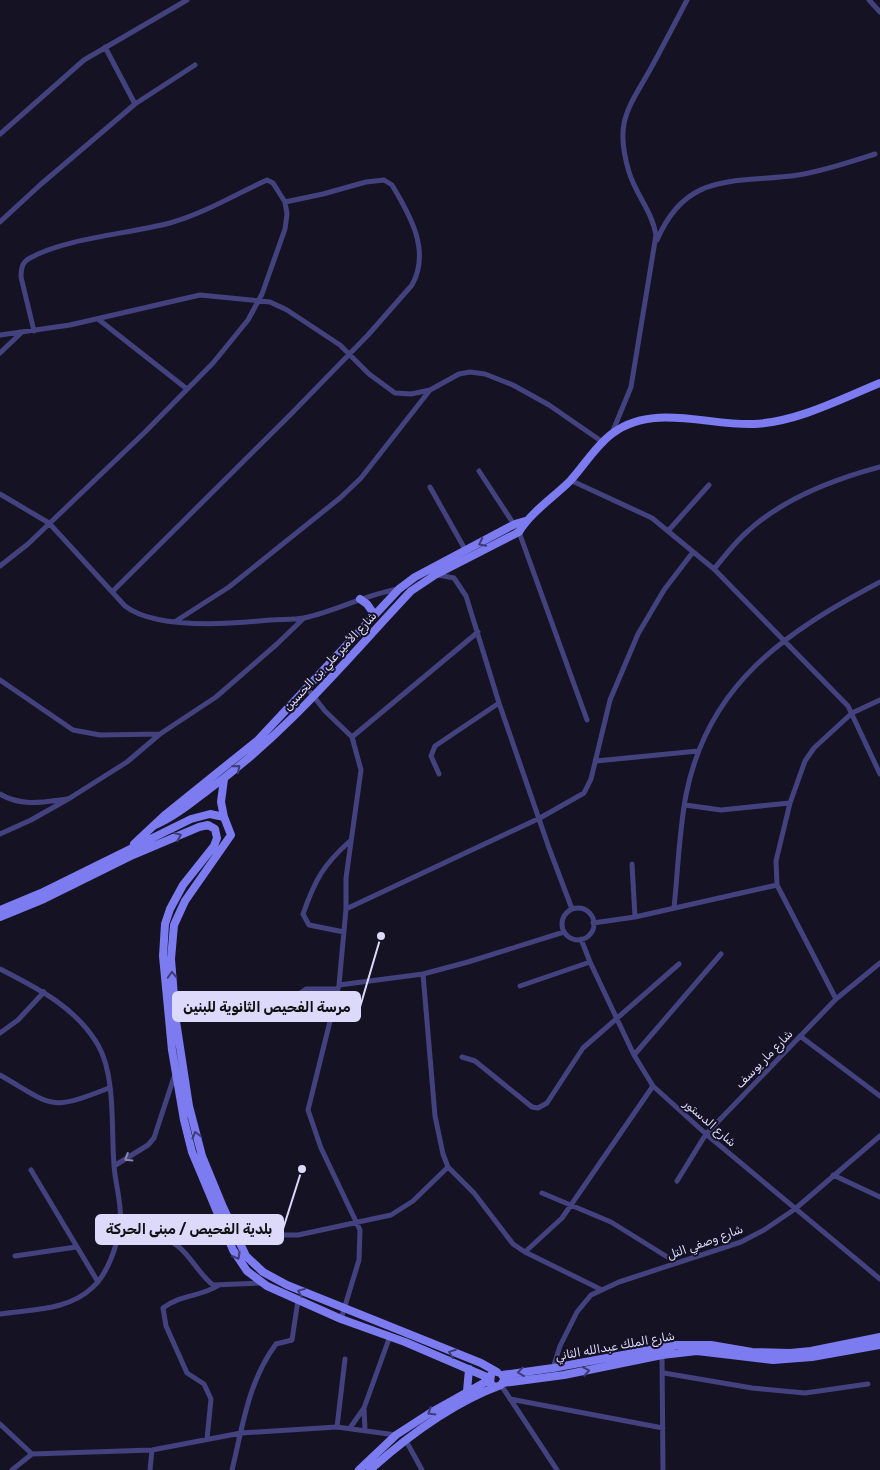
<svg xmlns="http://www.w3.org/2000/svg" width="880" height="1470" viewBox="0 0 880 1470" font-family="Rubik,'Noto Naskh Arabic',sans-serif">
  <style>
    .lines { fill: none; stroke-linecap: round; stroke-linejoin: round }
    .street { stroke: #43427e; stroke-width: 5 }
    .secondary { stroke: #7c7bf0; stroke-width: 8 }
    .oneway { stroke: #3e3c76 }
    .oneway2 { stroke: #8886b6 }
    .labels { text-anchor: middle; stroke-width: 4; stroke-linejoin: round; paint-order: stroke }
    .street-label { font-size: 12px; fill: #dcd9fb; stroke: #151224 }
    .leader { fill: none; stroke: #dcd9fb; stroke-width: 2 }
    .callout-dot { fill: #dcd9fb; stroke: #151224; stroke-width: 2 }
    .callout { fill: #dcd9fb; stroke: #dcd9fb; stroke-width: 2 }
    .callout-label { font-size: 14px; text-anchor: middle; font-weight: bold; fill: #111 }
  </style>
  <rect width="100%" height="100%" fill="#151224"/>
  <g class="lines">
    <path class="street" d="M869,0l11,12
      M105,47l30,57
      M0,134l84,-74 103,-60
      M0,222l40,-37 95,-81 60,-39
      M657,240c30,-70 78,-56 141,-65 26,-4 52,-13 77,-21
      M98,319l89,70
      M0,335l70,-10 130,-30 70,7 17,8 53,35 29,29 26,19 16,1 19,-4 29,-16 11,-2 15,2 28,11 36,20 55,38
      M0,353l21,-20
      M612,433l19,-46 25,-152c-4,-24 -20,-40 -27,-63 -15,-50 -1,-63 22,-104 12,-22 24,-45 36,-68
      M479,471l40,61 68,188
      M570,480l82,38 62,51 134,137 32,68
      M430,487l36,64
      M0,494l49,29 76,83c31,24 107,18 145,14 11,-1 23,0 34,-2 33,-7 62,-24 95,-29
      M668,531l41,-46
      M0,566l28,-22 116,-111 69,-70 35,-43 14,-26 23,-65 2,-15 -2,-12 -12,-19 -6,-3c-33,15 -62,33 -97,43 -42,11 -104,15 -140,35 -8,4 -9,11 -9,19l13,54
      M714,569c11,-13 21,-27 34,-38 35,-32 87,-52 132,-64
      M438,575l16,3 12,18 33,107 50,145 23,61
      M113,591l177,-176 78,-80 44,-50c19,-34 -2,-70 -20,-100l-8,-5 -18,2 -43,12 -38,8
      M176,621l53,-34 111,-89 21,-20 69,-88
      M0,680l73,50 27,5 60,-1
      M307,688l18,23 27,26 9,33 -15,108v31l-7,76 -31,125 13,38 39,82 -1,30 -18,59
      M352,737l126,-105
      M596,761l102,-10
      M439,774l-8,-18 4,-10 64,-43
      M0,794c21,13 44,8 67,5
      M685,805l36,5 69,-7
      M0,834l31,-14 39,-22 57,-36 33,-28 56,-37 61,-53 27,-26
      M632,864l3,53
      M674,908c4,-38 5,-76 12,-113 22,-112 100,-163 194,-213
      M562 924a16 16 0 1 1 32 0a16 16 0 1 1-32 0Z
      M346,909l194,-91 44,-25 7,-14 19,-79 28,-66 26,-44 29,-38
      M593,923l42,-6 142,-32
      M344,932l-35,-7 -6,-11c12,-34 20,-49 47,-73
      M581,939l9,23 44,93 19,31 53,48 174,145
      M0,969c37,19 76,38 98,76 18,31 13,85 16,120 1,19 9,42 6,61 -3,20 -12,47 -27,61 -25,24 -61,22 -93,27
      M423,974l12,142 8,38 5,13 26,26 39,51 12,8 75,37
      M339,985l84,-11 45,-12 96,-30
      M520,986l70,-24
      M836,999l-59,-114 -1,-24 14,-58 15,-42 9,-13 38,-35 28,-13
      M267,1011l23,-1 9,-16 7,-5h32
      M0,1033l18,-13 26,-28
      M800,1036l80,60
      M634,1055l87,-101
      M462,1057l13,4 57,46 6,1 9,-5 36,-55 96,-84
      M0,1075c54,31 48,37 109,13
      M114,1166l34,-21 6,-7 21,-64
      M31,1170l67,112
      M833,1175l47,22
      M677,1181l29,-47 130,-135 44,-36
      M542,1193l69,29 66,41
      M121,1225c20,3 42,9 58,22 13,11 20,27 34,38l49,-2
      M254,1225l25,10h19l93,-20 22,-14 35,-34
      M525,1252l37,-34 91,-132
      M15,1256l61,-9
      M662,1355l1,115
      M553,1368l7,-22 17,-34 14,-17 28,-13 122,-40 23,-12 31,-21 85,-73
      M664,1373l88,15 53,5 63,-9
      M501,1385l56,85
      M510,1399l153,29
      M364,1408l1,22
      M0,1424l32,30 120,-4 89,-17 96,-6 59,8
      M337,1427l8,-68
      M350,1428l14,-20 26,-72
      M207,1439l4,-40 -7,-15 -17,-11 -21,-47 -3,-18c18,-14 38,-11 56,-23
      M405,1439l17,31
      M12,1470l20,-16
      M150,1470l2,-20
      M232,1470c11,-45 16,-88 44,-126l16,-4 6,-40"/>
    <path class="secondary" d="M360,599l7,5 7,10
      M224,779l-3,23 3,15
      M155,825c19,-8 36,-22 53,-35 78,-56 138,-130 203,-199l24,-16 84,-43c12,-20 35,-35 51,-51 14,-15 26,-36 43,-48 40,-30 96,-7 141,-9 43,-2 87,-25 126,-41
      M134,844l32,-30 92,-74 141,-151 16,-12 100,-53 10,-3
      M0,910l41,-17 150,-74 19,-5 14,3 7,18 -46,66 -11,24 -3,34 5,62 13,85 13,50 21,51 23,49 17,16 24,13 194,78 16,9
      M0,917l44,-18 89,-44 66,-28 9,-2 7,4 2,9 -3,8 -31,39 -13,24 -5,15 -2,32 9,94 12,70 8,32 41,98 14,21 20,15 74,33 64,23 84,36
      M491,1375l-1,8 5,4
      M502,1375l51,-7 123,-23h35l41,7 38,1 21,-2 69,-14
      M503,1383l61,-8 98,-20 35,-4 76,9 39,-3 68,-12
      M467,1391l2,-22
      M359,1470l37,-35 34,-22 59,-33
      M370,1470c39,-35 82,-67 131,-85l3,-5"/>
  </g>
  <defs><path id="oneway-chevron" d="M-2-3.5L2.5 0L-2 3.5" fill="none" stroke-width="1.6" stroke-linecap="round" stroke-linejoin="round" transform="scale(1.25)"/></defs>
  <g class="oneway">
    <use href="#oneway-chevron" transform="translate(482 543) rotate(153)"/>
    <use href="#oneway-chevron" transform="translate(237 768) rotate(-40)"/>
    <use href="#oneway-chevron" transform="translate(178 836) rotate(-23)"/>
    <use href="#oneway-chevron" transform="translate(172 975) rotate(-93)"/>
    <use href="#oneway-chevron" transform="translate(196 1135) rotate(-105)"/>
    <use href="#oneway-chevron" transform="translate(237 1256) rotate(60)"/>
    <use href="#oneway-chevron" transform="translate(301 1292) rotate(-158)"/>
    <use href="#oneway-chevron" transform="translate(452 1353) rotate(-159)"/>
    <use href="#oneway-chevron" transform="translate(586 1371) rotate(-10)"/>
    <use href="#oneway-chevron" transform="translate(521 1372) rotate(173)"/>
    <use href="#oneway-chevron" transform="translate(431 1412) rotate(149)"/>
  </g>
  <use class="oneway2" href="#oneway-chevron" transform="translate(128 1158) rotate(148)"/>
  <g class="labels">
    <g class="street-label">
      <text transform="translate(330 661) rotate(-47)" y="4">شارع الأمير علي بن الحسين</text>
      <text transform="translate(764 1059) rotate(-46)" y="4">شارع مار يوسف</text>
      <text transform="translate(710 1123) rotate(41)" y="4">شارع الدستور</text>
      <text transform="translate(705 1242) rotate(-20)" y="4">شارع وصفي التل</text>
      <text transform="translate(615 1346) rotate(-10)" y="4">شارع الملك عبدالله الثاني</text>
    </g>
  </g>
  <path class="leader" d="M381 936L360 1007M302 1169L283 1229"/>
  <g class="callout-dot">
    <circle cx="381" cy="936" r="5"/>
    <circle cx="302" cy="1169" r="5"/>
  </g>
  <g class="callout">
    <rect x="173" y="992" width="187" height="29" rx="5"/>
    <rect x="96" y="1215" width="187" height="29" rx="5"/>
  </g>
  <g class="callout-label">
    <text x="267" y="1012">مرسة الفحيص الثانوية للبنين</text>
    <text x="189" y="1234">بلدية الفحيص / مبنى الحركة</text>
  </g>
</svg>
